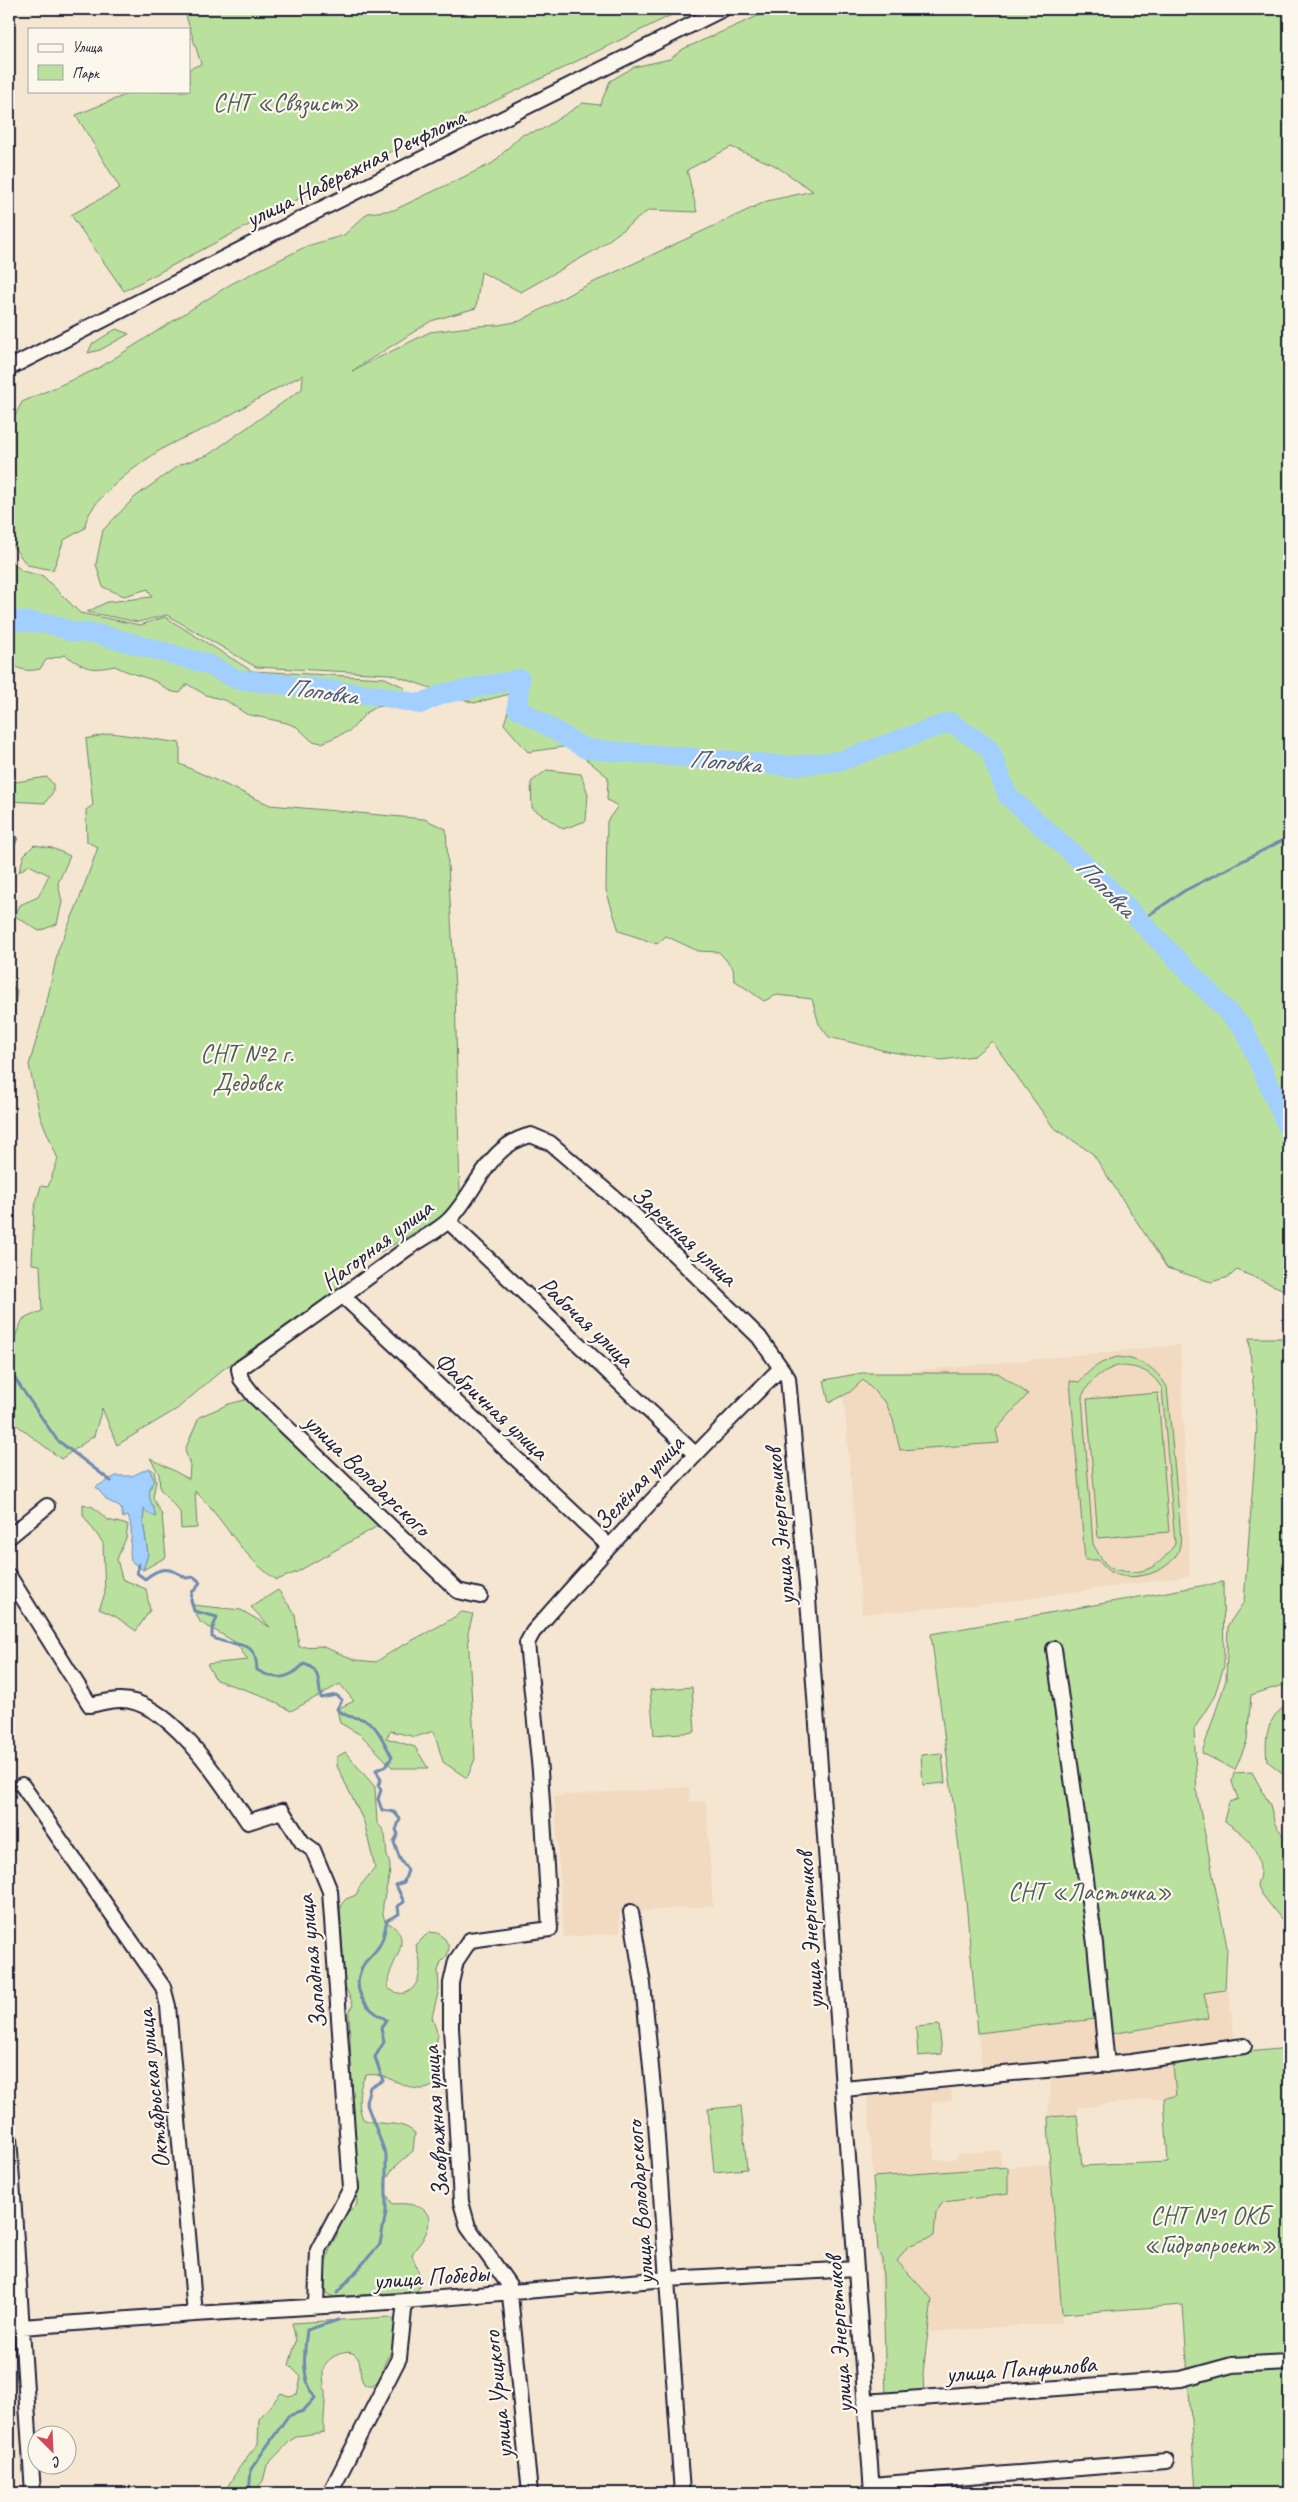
<svg xmlns="http://www.w3.org/2000/svg" width="1298" height="2502" viewBox="0 0 1298 2502" font-family="Caveat,sans-serif">
  <style>
    .built { fill: #f1dac0 }
    .green { fill: #b9e19d; stroke: #6e826c; fill-rule: evenodd }
    .water { fill: #a2cffd; stroke: #6f8aaf }
    .lines { fill: none; stroke-linecap: round; stroke-linejoin: round }
    .stream { stroke: #6f8aaf; stroke-width: 3 }
    .river { stroke: #a2cffd; stroke-width: 20 }
    .minor-casing { stroke: #22223b; stroke-width: 18 }
    .minor { stroke: #fbf7ec; stroke-width: 14 }
    .labels { text-anchor: middle; stroke-width: 4.5; stroke-linejoin: round; paint-order: stroke }
    .park-label { font-size: 25px; fill: #4f5b58; stroke: #fbf7ec }
    .street-label { font-size: 25px; fill: #22223b; stroke: #fbf7ec }
    .water-label { font-size: 26px; font-style: italic; fill: #485675; stroke: #fbf7ec }
  </style>
  <rect width="100%" height="100%" fill="#f5e6d2"/>
  <filter id="ink" filterUnits="userSpaceOnUse"><feTurbulence type="fractalNoise" baseFrequency=".02" numOctaves="2"/><feDisplacementMap in="SourceGraphic" scale="10" xChannelSelector="R" yChannelSelector="G"/><feConvolveMatrix kernelMatrix="1 2 1 2 8 2 1 2 1" color-interpolation-filters="sRGB"/></filter>
  <g filter="url(#ink)">
    <path class="built" d="M1180,1345l10,231 -202,28 -126,10 -20,-236z
      M689,1787l1,15 16,-1 7,105 -94,7 1,20 -56,4 -10,-141z
      M1229,1989l6,55 -253,28 -4,-39 118,-14 3,17 109,-18 -4,-26z
      M1173,2066l3,30 -99,12v7l-29,2 3,-40z
      M951,2084l1,17 -20,1 2,58 23,-1v-5l43,-4 2,18 48,-4 12,159 -178,12 -17,-244z"/>
    <path class="green" d="M184,9h527l-24,12 -5,-11 -329,160 -229,121 -53,-76 49,-27 -44,-73 59,-24h54v-22l12,-5z
      M780,9h509v370l-7,10 7,3v900l-52,-22 -8,7 -18,5 -44,-14 -74,-114 -40,-27 -61,-86 -18,15 -33,4 -55,-9 -57,-14 -10,-13 -7,-25 -35,-4 -13,6 -30,-21 -1,-12 -14,-16 -21,-1 -32,-15 -9,8 -38,-13 -13,-41 1,-69 11,-15 -11,-6 1,-23 -38,-31 -42,6 -24,-28 10,-31 -40,10 -84,-29 -134,-7 -89,-52 -29,7 -51,-10 20,-10 45,-5 -4,-8 -24,7 -21,-9 -7,-23 7,-34 32,-33 44,-32 29,-10 94,-66 1,-14c-32,15 -61,34 -91,50 -15,8 -31,13 -45,21 -22,13 -83,56 -82,82l-21,12 -11,30 -26,-5 -18,-24v-114l13,-25 77,-34 132,-84 76,-38 37,-11 24,-22 26,-3 99,-47 28,-28 20,-5 42,-27 17,2 10,-24 24,-14 36,-8 13,-10 77,-34 18,-2zM731,147l43,18 39,26 -46,10 -192,90 -55,30 -21,4 -21,1 -48,6 -78,39 79,-50 45,-13 5,-36 40,20 76,-43 52,-39 48,2 -10,-42z
      M116,329l13,5 -29,16 -12,3 4,-9z
      M9,559l13,12 21,5 37,37 60,12 25,-8 87,54 133,7 19,9 2,10 -9,7 -21,3 -10,6 -15,17 -29,13 -10,-2 -15,-14 -10,-4 -41,-9 -19,-13 -21,-6 -19,-11 -7,9c-15,-1 -16,-8 -28,-13 -13,-5 -24,-7 -37,-14 -26,5 -28,3 -50,-11l-19,5 -6,9c-13,3 -20,1 -31,-6z
      M111,733l69,10v21l90,41 154,14 22,10 9,161 5,206 -15,19 -105,60 2,11 -120,84 -45,39 -60,36 -15,-37 -8,28 -33,23 -52,-40v-69l14,-31 19,-8 -2,-46 -8,-1 2,-54 7,-24 7,1 10,-28 -18,-43 -11,-51 16,-55 13,-60 20,-47 20,-56 -11,-5 -1,-32 7,-5 -7,-66z
      M547,770l34,4 7,20 -2,27 -23,8 -31,-21 -1,-26z
      M47,777l6,7v8l-8,11 -36,-2v-18z
      M34,845l18,3 18,8 -12,27 4,19 -5,22 -18,7 -24,-15 5,-11 18,-8 11,-22 -20,-10 -10,7 5,-17z
      M9,985l8,5 -3,23 -5,-2z
      M1249,1338h40v345l-38,12 -4,46 -12,29 -33,-17 24,-73 2,-55 16,-23 13,-174z
      M1117,1357c24,2 38,10 50,30l13,138c0,7 1,14 0,20 -4,27 -50,40 -71,26 -4,-2 -8,-8 -11,-11h-13l-15,-179 10,1c10,-14 21,-20 37,-25zM1117,1366c21,0 33,4 45,22l13,156c-13,19 -27,31 -51,27 -4,-1 -9,-1 -12,-2 -9,-5 -14,-17 -19,-25l-11,-148c9,-17 18,-24 35,-30z
      M862,1373h136l30,21 -32,36 3,13 -99,7 -7,-30 -7,-17 -23,-23 -13,12 -21,11 -5,-23z
      M1158,1393l11,139 -71,6 -11,-139z
      M256,1397l127,126 -86,49 -20,8c-36,-23 -52,-60 -82,-89l2,37 -16,1 -1,-17 -20,-23 -1,-15 -9,-16 39,21 1,-14 -5,-15 14,-33 30,-13z
      M149,1468l5,3 2,10 -3,17 9,17 4,42 -23,13 5,-16 -5,-32 1,-14 11,5c-7,-13 -8,-20 -2,-33z
      M83,1504l10,3 15,13 20,5 -2,13 -9,21 5,20 24,10 4,21 -14,21 -21,-15 -16,-7 6,-15 -2,-51 -20,-28z
      M1223,1582l1,84 -10,31 -20,32 3,65 30,153 -2,43 -21,3 5,25 -111,18 -2,-17 -118,14 -12,-132 -35,-267z
      M278,1590l17,24 4,33 22,-1 35,14 20,2c27,-19 58,-31 86,-50l11,2 -5,19 7,126 -8,19 -24,-16 -9,-31 -19,6 -24,-6 -5,7 29,9 13,21h-35l-32,-33 -21,-12 -3,-14 17,-8 -14,-17 -49,27 -30,-16 -45,-15 -9,-16 41,-4 -13,-18 -35,-20 -8,-17 49,5 29,17 -19,-20z
      M692,1687l3,45 -41,3 -4,-45z
      M1283,1708h6v70l-22,-17c-2,-19 -2,-40 16,-53z
      M345,1752l30,35 2,36c11,9 8,19 10,33 1,3 3,7 3,11 0,19 -12,36 -5,54 36,18 0,42 3,67 20,15 33,-4 32,-24 0,-6 -3,-13 -4,-19l13,-13 9,1 7,6 4,8 -2,9 -6,6 -3,9 1,18 -7,28 6,18 -4,18 5,27c-20,25 -48,-10 -73,-5 -8,12 -9,30 -3,44 17,8 37,0 52,14l-2,18c-16,15 -41,29 -20,53 24,-2 47,5 30,35 -4,6 -8,9 -11,16l10,27 -5,9 -83,6 -9,-4v-29l7,-21 5,-7v-9l4,-10 16,-12 -8,-192 4,-9 -8,-18 -5,-80 6,-7 10,-4 4,-9 15,-18 -11,-46 -27,-56v-9z
      M942,1753l3,30 -22,2 -2,-30z
      M1252,1772l18,33 5,19 14,20v85l-28,-36 -4,-9c7,-15 1,-31 -9,-44 -5,-8 -17,-13 -24,-20l5,-18 9,-3 -6,-17 2,-9z
      M939,2025l3,29 -24,2 -2,-29z
      M1289,2048v445h-93l-13,-188 -121,9 -12,-150 -2,-47 29,-2 5,51 86,-4 -4,-64 12,-2 -3,-30 34,-10z
      M741,2106l6,63 -33,3 -6,-63z
      M1008,2167v27l-65,8 -7,11 -2,23 -26,10 -11,15 35,38 -9,74 1,24 -38,3 -3,-123 -1,-18 -4,-8 -5,-74z
      M390,2317l6,5 -2,25 -9,15 -5,17 -7,6h-8c-9,-10 0,-23 -11,-31 -5,-3 -11,-1 -15,0 -26,11 -12,27 -14,47 0,10 -2,20 -1,31l-26,4 -7,4 -24,25 -4,16 -10,12h-29c10,-18 20,-34 34,-49l1,-25 22,-26 8,3 8,-2 4,-17 -12,-12 7,-24 -4,-18z"/>
    <path class="water" d="M149,1468l5,12c-10,19 -1,20 2,37l-9,-4 -3,-4 -1,13 5,32 -5,16 -12,-9c-3,-18 4,-27 -3,-45l-5,2 -2,-10 -14,-8 -11,-13 20,-11h16z"/>
    <g class="lines">
      <path class="stream" d="M9,652l1,-33
        M9,831l8,7 -8,19
        M1140,921l44,-30 105,-54
        M9,1323v10
        M9,1370l48,70 54,41
        M139,1564l-2,9 8,6c16,-13 25,-12 41,-1l8,-1 6,5 -4,7 -4,3 -1,8 3,11 23,6 -5,13v7c21,13 44,-3 45,33 19,11 31,10 47,-6 17,5 14,19 17,34l15,-3 6,5 -5,9c16,13 17,5 30,12 11,5 19,26 25,36l-6,9 -10,4 5,10 -3,5 3,5 -3,9 4,11 12,2 6,7 -4,11 2,4 -4,8 6,17 8,11 -4,12 -8,3 8,17 -6,4 1,8 -12,6c-2,8 -3,19 -8,26 -4,7 -11,12 -15,18 -15,25 1,45 23,56l-6,8 3,14 -9,15 8,24 -13,6 -4,15 20,53v57l-6,32 -43,49
        M249,2493l2,-24 37,-53 15,-5 12,-13c-14,-20 -11,-44 -8,-68l31,-10"/>
      <path class="river" d="M9,620l41,4 23,8 25,2 109,30 29,15 144,17 40,8 22,-10 78,-15 -3,29 69,41 204,17 50,-5 110,-39 39,26 19,48 84,75 152,158 45,101"/>
      <g class="minor-casing">
        <path id="minor" d="M9,368l266,-136 448,-223
          M448,1221l247,233
          M344,1297l265,249
          M9,1537l38,-31
          M9,1576l81,129c10,-2 20,-5 30,-5 50,-1 103,85 128,122l34,-11 20,31 11,8 17,41 21,297 -33,62 -2,56
          M480,1596l-22,-5 -204,-195 -13,-17 -2,-10c56,-39 111,-78 166,-119 14,-10 32,-18 44,-30 28,-28 38,-75 82,-85l19,8 82,70 127,124 29,41 19,207 65,908
          M1054,1649l41,295 12,121
          M22,1785l141,202 5,19 27,308
          M631,1912l12,72 12,125 27,384
          M844,2089l287,-27 113,-16
          M9,2137l24,356
          M9,2328l186,-14 210,-13 262,-22 189,-10
          M865,2402l316,-23 51,-14 57,-3
          M872,2485l294,-24
          M330,2493l69,-135 6,-57
          M530,2493l-21,-208 -41,-58 -7,-25 -10,-174v-45l5,-22 14,-21 80,-11 -10,-158 -13,-128 6,-11c80,-91 162,-179 248,-264"/>
      </g>
      <use href="#minor" class="minor"/>
    </g>
  </g>
  <g class="labels">
    <g class="park-label">
      <text x="286" y="111">СНТ «Связист»</text>
      <text x="247" y="1062">СНТ №2 г.<tspan x="247" dy="29">Дедовск</tspan></text>
      <text x="1090" y="1900">СНТ «Ласточка»</text>
      <text x="1210" y="2224">СНТ №1 ОКБ<tspan x="1210" dy="29">«Гидропроект»</tspan></text>
    </g>
    <g class="street-label">
      <text transform="translate(355 167) rotate(-26)" y="9">улица Набережная Речфлота</text>
      <text transform="translate(685 1235) rotate(43)" y="9">Заречная улица</text>
      <text transform="translate(376 1244) rotate(-37)" y="9">Нагорная улица</text>
      <text transform="translate(587 1321) rotate(43)" y="9">Рабочая улица</text>
      <text transform="translate(492 1405) rotate(43)" y="9">Фабричная улица</text>
      <text transform="translate(368 1474) rotate(44)" y="9">улица Володарского</text>
      <text transform="translate(638 1482) rotate(-47)" y="9">Зелёная улица</text>
      <text transform="translate(779 1527) rotate(-95)" y="9">улица Энергетиков</text>
      <text transform="translate(809 1931) rotate(-94)" y="9">улица Энергетиков</text>
      <text transform="translate(311 1962) rotate(-96)" y="9">Западная улица</text>
      <text transform="translate(152 2089) rotate(-96)" y="9">Октябрьская улица</text>
      <text transform="translate(435 2122) rotate(-94)" y="9">Заовражная улица</text>
      <text transform="translate(639 2203) rotate(-94)" y="9">улица Володарского</text>
      <text transform="translate(431 2276) rotate(-4)" y="9">улица Победы</text>
      <text transform="translate(838 2335) rotate(-94)" y="9">улица Энергетиков</text>
      <text transform="translate(1021 2368) rotate(-4)" y="9">улица Панфилова</text>
      <text transform="translate(497 2395) rotate(-96)" y="9">улица Урицкого</text>
    </g>
    <g class="water-label">
      <text transform="translate(322 691) rotate(8)" y="9">Поповка</text>
      <text transform="translate(725 761) rotate(5)" y="9">Поповка</text>
      <text transform="translate(1106 887) rotate(45)" y="9">Поповка</text>
    </g>
  </g>
  <rect width="1298" height="2502" fill="none" stroke="#fbf7ec" stroke-width="30"/>
  <rect x="15" y="15" width="1268" height="2472" fill="none" stroke="#22223b" stroke-width="2" filter="url(#ink)"/>
  <rect x="28" y="28" width="162" height="65" fill="#fbf7ec" stroke="#a4a2a5"/>
  <rect x="38" y="44" width="25" height="8" fill="#fbf7ec" stroke="#a4a2a5"/>
  <text x="72" y="52" font-size="15" fill="#22223b">Улица</text>
  <rect x="38" y="65" width="25" height="15" fill="#b9e19d" stroke="#a4a2a5"/>
  <text x="72" y="78" font-size="15" fill="#22223b">Парк</text>
  <g transform="translate(52 2450) rotate(156)"><circle r="24" fill="#fbf7ec" stroke="#a4a2a5"/>
  <path d="M0-4L9 19L0 12L-9 19Z" fill="#d1495b"/>
  <text y="-8" font-size="14" font-weight="bold" text-anchor="middle" fill="#22223b">С</text>
  </g>
</svg>
